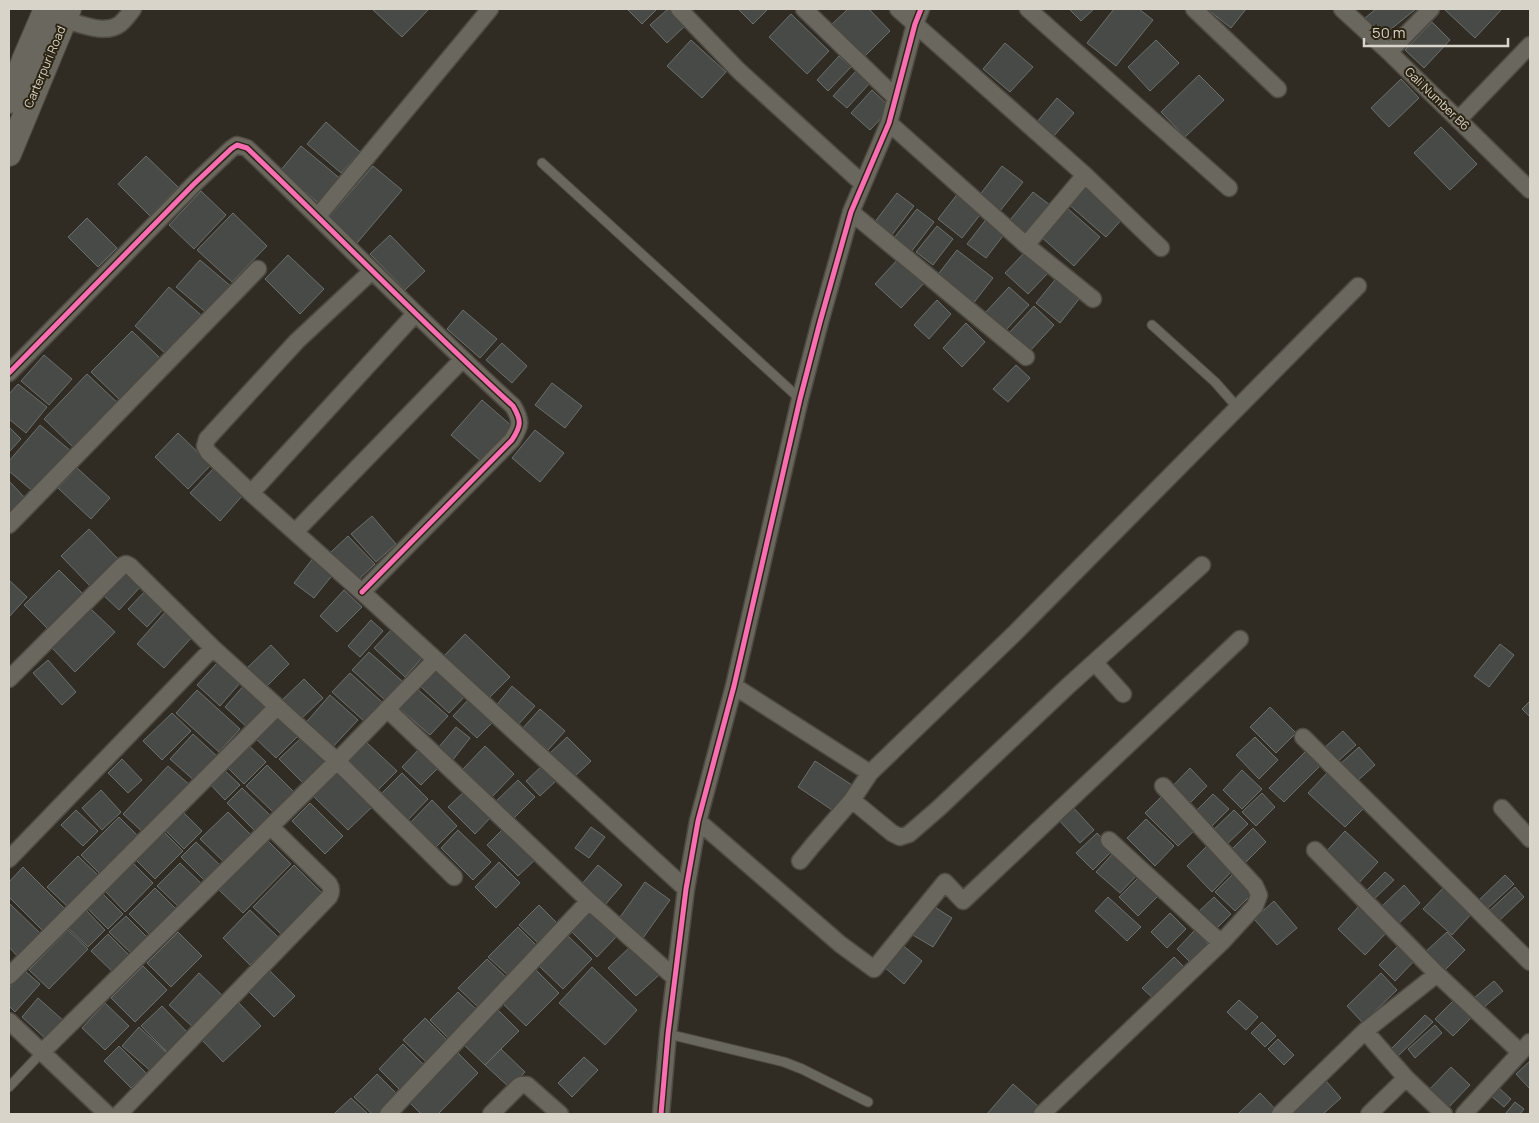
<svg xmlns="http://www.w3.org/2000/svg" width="1539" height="1123" viewBox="0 0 1539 1123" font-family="Manrope,sans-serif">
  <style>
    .building { fill: #474a47; stroke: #6c706d }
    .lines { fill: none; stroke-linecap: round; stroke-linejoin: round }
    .lane-casing { stroke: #4e4a42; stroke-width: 11 }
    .street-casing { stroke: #4e4a42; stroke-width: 19 }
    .secondary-casing { stroke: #4e4a42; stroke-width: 26 }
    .lane { stroke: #6a675f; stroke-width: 9 }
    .street { stroke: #6a675f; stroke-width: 16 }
    .secondary { stroke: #6a675f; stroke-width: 24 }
    .cycleway-casing { stroke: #2c2413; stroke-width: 8 }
    .cycleway { stroke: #f96db3; stroke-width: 5 }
    .labels { text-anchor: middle; stroke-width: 4; stroke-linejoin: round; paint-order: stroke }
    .street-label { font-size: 12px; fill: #d9d4c9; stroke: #2c2413 }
  </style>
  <rect width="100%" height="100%" fill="#302c23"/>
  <path class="building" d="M372,9h57l-27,28z
    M627,9h30l-15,15z
    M668,9h4l15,15 -20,19 -17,-18z
    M738,9h30l-15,15z
    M848,9h21l21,22 -26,26 -32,-33z
    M1069,9h25l-13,12z
    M1114,9h25l14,11 -37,46 -29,-23z
    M1207,9h39l-15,19z
    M1376,9h40l-35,28 -16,-19z
    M1444,9h58l-27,29z
    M791,14l38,37 -22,23 -38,-37z
    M1432,22l18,18 -26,28 -19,-18z
    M691,40l35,32 -24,26 -35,-32z
    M1156,40l23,23 -29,28 -22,-24z
    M1005,43l28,24 -23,25 -27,-23z
    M839,56l12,11 -23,24 -11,-11z
    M856,71l14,12 -23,25 -14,-12z
    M1199,75l25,25 -39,37 -24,-25z
    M1401,79l18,19 -30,29 -18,-19z
    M872,90l19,18 -21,22 -19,-17z
    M1057,98l17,15 -21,24 -17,-14z
    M326,122l34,30 -19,21 -34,-29z
    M1441,127l36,37 -27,26 -36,-37z
    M301,146l42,35 -21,25 -42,-35z
    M146,156l32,31 -28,29 -32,-32z
    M373,166l29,24 -45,53 -29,-25z
    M1002,166l21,16 -23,29 -21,-15z
    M1086,183l38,34 -18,20 -39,-34z
    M201,191l25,24 -32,34 -25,-24z
    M959,192l24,19 -21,27 -24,-19z
    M1033,192l17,13 -23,29 -17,-14z
    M897,193l17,13 -23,30 -17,-13z
    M1066,207l34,30 -26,29 -34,-30z
    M917,209l17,13 -23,30 -17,-14z
    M233,213l34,33 -35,36 -35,-32z
    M988,217l18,15 -20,26 -19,-14z
    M87,218l30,30 -19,19 -30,-30z
    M937,226l16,13 -20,26 -17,-13z
    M390,235l35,36 -20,19 -35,-36z
    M957,250l36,28 -21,27 -36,-28z
    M1025,252l23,21 -20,21 -23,-21z
    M288,255l36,34 -24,25 -35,-35z
    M899,258l26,24 -24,26 -26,-24z
    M200,260l33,28 -24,27 -33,-28z
    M1059,275l24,19 -23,29 -24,-20z
    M169,287l32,28 -35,39 -31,-28z
    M1009,287l20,18 -24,26 -20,-18z
    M937,300l14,14 -22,25 -15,-14z
    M1034,306l20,19 -24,26 -20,-19z
    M463,310l34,29 -17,19 -33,-29z
    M966,323l19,19 -23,25 -19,-19z
    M132,331l30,29 -40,42 -31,-30z
    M502,343l25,23 -15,17 -26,-23z
    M44,355l28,24 -23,26 -28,-24z
    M1016,365l14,13 -22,24 -15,-13z
    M87,374l33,31 -44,45 -32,-31z
    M552,383l30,23 -17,22 -30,-23z
    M18,384l29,23 -21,26 -17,-14v-25z
    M482,400l31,27 -31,35 -31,-27z
    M40,425l32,27 -36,42 -27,-23v-10z
    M9,427l12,12 -12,13z
    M535,430l29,23 -24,29 -28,-24z
    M178,433l33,32 -23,24 -33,-32z
    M77,468l33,30 -19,21 -33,-31z
    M214,468l29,27 -23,26 -30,-28z
    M9,481l17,18 -17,17z
    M372,516l24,28 -20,18 -25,-28z
    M89,529l32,33 -28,27 -32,-33z
    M348,536l27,28 -18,17 -27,-28z
    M314,557l20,16 -20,25 -20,-15z
    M59,570l28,28 -35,35 -28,-28z
    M124,570l18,15 -23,25 -17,-16z
    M9,580l18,17 -18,20z
    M148,588l19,17 -20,22 -19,-18z
    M344,590l18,17 -25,25 -17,-16z
    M91,609l24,23 -40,40 -23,-24z
    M167,610l27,25 -30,33 -27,-24z
    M371,620l12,11 -23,26 -12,-11z
    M391,630l31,28 -17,19 -31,-29z
    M465,634l45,43 -22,22 -45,-42z
    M1500,644l14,11 -25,32 -15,-11z
    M271,645l18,19 -23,23 -19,-19z
    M369,652l33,29 -17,19 -33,-30z
    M48,660l28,32 -14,13 -29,-32z
    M218,662l23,20 -21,24 -23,-21z
    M436,665l31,29 -18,19 -31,-29z
    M350,673l33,30 -18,19 -33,-30z
    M304,679l19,19 -25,24 -19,-19z
    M246,683l24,22 -21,24 -24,-22z
    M512,686l23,20 -18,20 -22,-19z
    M416,688l32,28 -18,19 -32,-28z
    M197,690l43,39 -21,23 -43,-39z
    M330,695l28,25 -29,31 -27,-24z
    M470,698l24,23 -17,17 -24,-22z
    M1530,701v16l-8,-8z
    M1270,707l26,26 -20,20 -26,-26z
    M540,709l25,22 -17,19 -25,-22z
    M172,713l19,18 -29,29 -19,-19z
    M276,713l23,22 -23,23 -23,-22z
    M456,727l14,11 -18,23 -15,-12z
    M1343,731l13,14 -20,18 -13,-14z
    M193,734l27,25 -23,24 -27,-24z
    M567,737l24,24 -19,18 -24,-24z
    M1255,737l23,23 -19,19 -23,-24z
    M301,738l24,24 -21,22 -25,-25z
    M365,741l32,30 -20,20 -31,-31z
    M245,742l21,20 -22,22 -20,-20z
    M485,746l29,28 -22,23 -29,-28z
    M421,747l19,19 -19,19 -19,-18z
    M1359,747l16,18 -20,18 -16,-18z
    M1308,749l15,14 -39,39 -15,-14z
    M122,759l20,21 -14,13 -20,-20z
    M815,761l40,26 -17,27 -40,-27z
    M544,764l14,15 -18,17 -14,-15z
    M267,765l27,27 -21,20 -27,-26z
    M168,766l23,20 -45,49 -23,-21z
    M221,767l19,18 -15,15 -18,-19z
    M1190,768l17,18 -20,20 -17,-17z
    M336,770l37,36 -25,24 -36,-35z
    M1242,770l20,19 -20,20 -19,-19z
    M402,773l26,26 -21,22 -27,-26z
    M1327,773l37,35 -19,19 -37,-34z
    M518,780l17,17 -25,25 -17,-18z
    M242,788l30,29 -15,16 -30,-30z
    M101,790l20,22 -19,18 -20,-22z
    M466,790l26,26 -17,18 -27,-27z
    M1262,793l13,14 -19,19 -14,-14z
    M1213,794l16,15 -21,21 -16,-15z
    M1163,795l34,33 -19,18 -33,-33z
    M432,800l25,26 -21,21 -25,-25z
    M310,803l33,33 -18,18 -33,-33z
    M1071,805l23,25 -14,13 -23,-25z
    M76,810l22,21 -15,15 -22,-21z
    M1234,810l14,14 -24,23 -14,-14z
    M183,812l19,19 -18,18 -19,-19z
    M228,812l27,27 -27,27 -28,-27z
    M119,817l21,21 -38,38 -21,-21z
    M1146,819l28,27 -19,20 -28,-28z
    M505,827l32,31 -19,18 -31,-31z
    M591,827l14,10 -16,21 -14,-10z
    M1253,828l13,14 -24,24 -14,-13z
    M458,830l33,32 -18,18 -32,-32z
    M163,831l20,20 -28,28 -20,-20z
    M1345,831l33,31 -22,24 -33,-31z
    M1097,833l16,17 -20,20 -17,-17z
    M265,838l26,26 -48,49 -27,-26z
    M196,842l27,26 -16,15 -26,-26z
    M1208,845l25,25 -21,22 -25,-26z
    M1116,850l24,22 -20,21 -24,-21z
    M78,856l23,22 -31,31 -23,-22z
    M499,862l21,21 -24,25 -21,-21z
    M133,863l20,20 -28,29 -20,-21z
    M180,863l27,26 -23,23 -27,-26z
    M294,865l28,28 -41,41 -28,-27z
    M598,865l24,20 -17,20 -24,-20z
    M23,867l41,41 -22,22 -33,-33v-15z
    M1235,872l19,20 -19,19 -20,-19z
    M1385,872l9,8 -22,21 -8,-8z
    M1141,875l19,19 -22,22 -19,-19z
    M1505,875l9,9 -27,25 -8,-9z
    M645,882l25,18 -27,38 -25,-18z
    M1447,884l28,26 -23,25 -29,-26z
    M1404,885l16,18 -24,23 -16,-18z
    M1515,887l9,10 -25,24 -10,-10z
    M155,888l26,26 -26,26 -26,-26z
    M100,891l23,23 -15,15 -23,-23z
    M1108,897l33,30 -14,14 -32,-30z
    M1214,897l17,17 -18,18 -18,-17z
    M1274,901l23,27 -20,17 -23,-26z
    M9,903l33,32 -23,23 -10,-11z
    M930,904l22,14 -19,29 -22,-13z
    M1361,904l28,26 -24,25 -27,-26z
    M539,905l20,20 -19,20 -21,-20z
    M588,907l29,29 -20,21 -29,-29z
    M84,908l21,22 -17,17 -22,-21z
    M250,910l28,27 -28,28 -27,-27z
    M1170,913l16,16 -19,19 -16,-16z
    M126,916l25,25 -16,16 -26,-25z
    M518,927l22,22 -29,29 -23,-21z
    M68,930l20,19 -39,40 -20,-19z
    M1195,930l15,16 -18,18 -15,-15z
    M178,932l24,24 -31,31 -24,-24z
    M1447,932l18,18 -22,22 -19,-19z
    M108,934l26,26 -16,17 -27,-26z
    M567,935l25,24 -29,30 -25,-24z
    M1401,943l16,15 -22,23 -16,-16z
    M901,944l21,17 -18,23 -21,-18z
    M631,946l28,29 -23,21 -28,-28z
    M1174,957l13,13 -31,31 -14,-13z
    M487,959l23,22 -29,29 -23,-22z
    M143,966l24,24 -32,32 -24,-24z
    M592,967l45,43 -32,35 -46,-42z
    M534,968l25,25 -33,33 -25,-24z
    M268,969l27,27 -21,21 -27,-27z
    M25,971l15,13 -25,28 -6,-6v-18z
    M199,973l28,27 -30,31 -28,-26z
    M1381,973l16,17 -34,33 -16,-17z
    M1494,981l9,10 -20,17 -9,-10z
    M458,992l21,20 -28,29 -21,-21z
    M38,998l27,24 -17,19 -26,-24z
    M1239,1000l19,17 -12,13 -19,-18z
    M1453,1001l18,17 -18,18 -18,-17z
    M238,1002l23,24 -38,36 -23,-24z
    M105,1003l24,23 -24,24 -23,-22z
    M162,1006l26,27 -20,20 -27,-27z
    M497,1009l22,22 -34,34 -22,-21z
    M1425,1015l8,7 -37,36 -7,-7z
    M425,1018l24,24 -22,21 -24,-23z
    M1262,1022l14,14 -11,11 -14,-14z
    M1435,1025l7,8 -27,25 -7,-9z
    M139,1027l29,27 -16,18 -30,-26z
    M1278,1039l16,16 -10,10 -16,-16z
    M403,1044l23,23 -25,24 -22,-22z
    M119,1046l27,27 -15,15 -27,-27z
    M501,1049l24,23 -15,16 -25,-23z
    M456,1051l22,22 -40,41h-17l-14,-14z
    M584,1057l14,13 -26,27 -14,-14z
    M1530,1061v28l-14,-15z
    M1451,1067l19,18 -25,26 -19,-18z
    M377,1074l22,22 -18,18h-9l-18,-17z
    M1326,1081l15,17 -18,16h-30l-2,-1z
    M1013,1084l26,23 -6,7h-46z
    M1498,1087l13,12 -7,8 -14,-12z
    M1260,1093l19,20 -1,1h-40z
    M351,1098l17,16h-34z
    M1515,1102l9,7 -4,5h-12l-2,-1z"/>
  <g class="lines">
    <g class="lane-casing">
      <path id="lane" d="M542,163l258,236
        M1152,325l63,57 23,26
        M668,1034l116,28 18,7 66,33
        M9,1087l33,-35"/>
    </g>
    <g class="street-casing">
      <path id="street" d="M679,9l60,62 124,113
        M804,9l91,88
        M898,9l187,166 76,73
        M1028,9l201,179
        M1194,9l84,80
        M1342,9l47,43 141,138
        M65,20c16,4 40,15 55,4 5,-4 9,-10 13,-15
        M1389,52l42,-43
        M1458,120l72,-75
        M889,123l137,122 67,54
        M851,212l175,145
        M318,216l172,-207
        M1026,245l59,-70
        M372,271l-75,70 -90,98 -2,7 3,6 43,41 111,99 324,297
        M9,373l185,-189 37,-35 6,-4 10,3c89,85 175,175 266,258 9,15 8,20 -1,34l-150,152
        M251,493l164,-179
        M9,525l249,-256
        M295,532l167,-172
        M1095,663l28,31
        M9,679l113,-113 4,-2 4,2 83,82 124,113 117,116
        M734,686l136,87
        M387,709l202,192 86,77
        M1303,737l227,225
        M852,800l40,33 8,4 9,-3 30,-26 129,-122 134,-121
        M1502,808l28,31
        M698,821l142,123 34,25 71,-87 18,19 277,-262
        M1109,840l112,103
        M1315,850l122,124 83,78
        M9,859l204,-211
        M800,861l13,-16 39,-45 18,-27 145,-140 343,-347
        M9,976l268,-269
        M9,1021l98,93
        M1365,1031l41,47 38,36
        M42,1052l295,-291 98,-101
        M119,1114l210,-217c3,-5 3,-8 0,-13l-58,-57
        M388,1114l201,-213
        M491,1114l27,-27 3,-2h6l33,29
        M661,1114l7,-80 18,-145 12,-68 36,-135 66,-287 20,-77 31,-110 38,-89 26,-99 6,-15
        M1042,1114l179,-171 34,-37 4,-11 -4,-9 -92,-100
        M1280,1114l85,-83 72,-57
        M1369,1114l37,-36
        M1464,1114l66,-72"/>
    </g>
    <g class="secondary-casing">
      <path id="secondary" d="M9,101l15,-41 22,-51
        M9,154l60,-145"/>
    </g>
    <use href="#lane" class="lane"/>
    <use href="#street" class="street"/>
    <use href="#secondary" class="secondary"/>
    <g class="cycleway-casing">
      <path id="cycleway" d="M9,373l185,-189 37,-35 6,-4 10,3c89,85 175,175 266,258 9,15 8,20 -1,34l-150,152
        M661,1114l7,-80 18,-145 12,-68 36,-135 66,-287 20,-77 31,-110 38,-89 26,-99 6,-15"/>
    </g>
    <use href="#cycleway" class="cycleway"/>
  </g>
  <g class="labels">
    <g class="street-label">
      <text transform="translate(45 67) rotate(-67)" y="4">Carterpuri Road</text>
      <text transform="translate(1437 99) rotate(44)" y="4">Gali Number B6</text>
    </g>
  </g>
  <rect width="1539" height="1123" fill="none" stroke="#d9d4c9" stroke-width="20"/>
  <path d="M1364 38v8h144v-8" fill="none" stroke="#d9d4c9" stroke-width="2.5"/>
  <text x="1372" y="38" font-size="15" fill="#d9d4c9" stroke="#2c2413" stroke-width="4" paint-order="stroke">50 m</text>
</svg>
